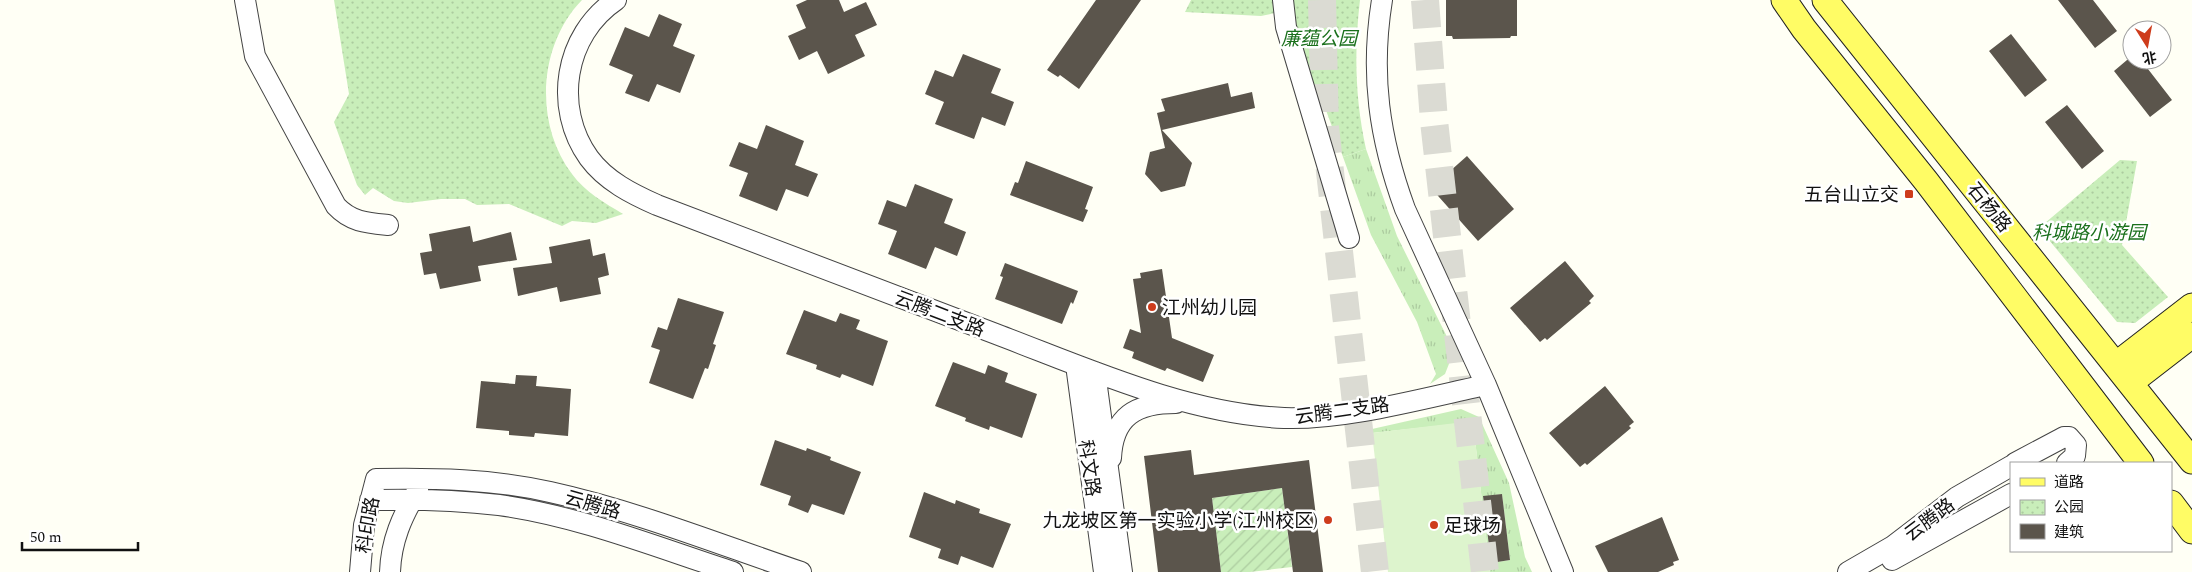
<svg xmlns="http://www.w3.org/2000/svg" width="2192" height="572" viewBox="0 0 2192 572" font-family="Spectral,'Noto Sans SC',serif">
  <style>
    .grass { fill: url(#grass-tufts); fill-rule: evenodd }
    .park { fill: url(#park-dots) }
    .garden { fill: url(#garden-furrows) }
    .pitch { fill: #ddf4cd }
    .building { fill: #5b554c }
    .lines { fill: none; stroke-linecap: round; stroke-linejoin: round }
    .highway-tunnel { stroke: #dbdbd3; stroke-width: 28; stroke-dasharray: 28 14; stroke-linecap: butt }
    .minor-casing { stroke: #444; stroke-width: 22 }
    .major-casing { stroke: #222; stroke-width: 27 }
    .minor { stroke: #fff; stroke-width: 20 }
    .major { stroke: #fffc65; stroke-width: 25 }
    .poi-dot { fill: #ce3c1c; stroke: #fff; stroke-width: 2 }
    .labels { text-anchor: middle; stroke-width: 5; stroke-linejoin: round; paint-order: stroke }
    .park-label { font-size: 19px; font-style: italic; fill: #1a701c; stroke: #fff }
    .poi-label { font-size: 19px; fill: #111; stroke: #fff; text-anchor: end }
    .street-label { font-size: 19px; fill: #111; stroke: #fff }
  </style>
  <defs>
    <pattern id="grass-tufts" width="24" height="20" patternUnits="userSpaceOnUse" patternTransform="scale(1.25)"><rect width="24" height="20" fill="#c9eeba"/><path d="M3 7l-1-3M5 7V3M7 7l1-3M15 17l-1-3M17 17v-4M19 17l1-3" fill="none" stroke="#accb9f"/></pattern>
    <pattern id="park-dots" width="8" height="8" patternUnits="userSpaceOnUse" patternTransform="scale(1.25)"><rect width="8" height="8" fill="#c9eeba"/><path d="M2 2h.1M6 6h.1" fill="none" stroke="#accb9f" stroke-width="1.8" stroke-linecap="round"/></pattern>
    <pattern id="garden-furrows" width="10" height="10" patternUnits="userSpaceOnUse" patternTransform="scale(1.25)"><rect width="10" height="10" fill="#c9eeba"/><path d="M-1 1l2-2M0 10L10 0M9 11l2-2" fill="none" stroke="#accb9f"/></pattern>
  </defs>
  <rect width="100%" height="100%" fill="#fffff5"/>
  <path class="grass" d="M1366,149l31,87 57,115 -9,23 -15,10 6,-10 -19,-52 -46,-87 -28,-78z
    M1461,409l18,8 30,66 16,74 7,15h-42l-17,-150 -101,11v-4zM1502,494l8,66 -19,3 -8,-66z"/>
  <path class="park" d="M334,0h248c-44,45 -48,124 -10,174 13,18 33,29 51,40l-27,9 -24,-2 -10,5 -53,-22 -32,1 -12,-6h-24l-33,4 -14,-2 -21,-13 -8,7 -8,-10 -23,-63 15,-28z
    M1191,0h169c-6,51 -5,99 6,149l-23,8 -24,-66 -23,4 -21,-82 -14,3 -76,-4z
    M2120,160l17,1 -15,84 46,52 -33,26 -18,-1 -78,-94z"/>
  <path class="garden" d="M1282,488l10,79 -42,5h-29l-9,-74z"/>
  <path class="pitch" d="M1473,421l17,151h-102l-16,-139z"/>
  <path class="building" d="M807,0h32l5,12 22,-10 11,23 -22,10 10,21 -37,18 -11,-23 -18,9 -11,-24 18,-8 -10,-23z
    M1096,0h45l-62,89 -19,-14 -2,2 -11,-7z
    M1446,0h71v36h-6l-1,2 -57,1 -1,-3h-6z
    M2058,0h35l24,31 -22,17z
    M659,14l23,10 -9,22 22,9 -15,38 -23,-9 -8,18 -24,-9 8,-18 -24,-10 16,-38 24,10z
    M2011,34l36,46 -22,17 -36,-46z
    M963,54l38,15 -10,24 23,9 -9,24 -23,-9 -8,22 -39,-15 9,-22 -19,-8 10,-24 18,7z
    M2127,60h14l31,40 -22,17 -36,-46z
    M1228,83l3,14 21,-5 3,16 -93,22 30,33 -7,23 -24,6 -16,-18 5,-22 15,-4 -8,-35 8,-2 -4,-12z
    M2067,105l37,46 -22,18 -37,-47z
    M766,125l38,16 -9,24 23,9 -10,23 -22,-8 -9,22 -38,-15 9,-23 -19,-7 10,-24 18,7z
    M1467,156l47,53 -36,32 -47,-53z
    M1026,161l67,26 -8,22 3,1 -5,12 -73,-27 5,-13 3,1z
    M915,184l38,15 -9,24 22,9 -9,24 -22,-9 -9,22 -38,-15 9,-23 -19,-7 9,-24 19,7z
    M470,226l3,16 38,-10 6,28 -39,6 3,15 -41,8 -4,-16 -12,2 -4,-22 12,-2 -3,-17z
    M590,239l3,17 12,-3 4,22 -11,3 3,16 -41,8 -3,-15 -39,9 -5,-28 39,-5 -3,-16z
    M1565,261l29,35 -5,5 2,2 -44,37 -2,-2 -5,4 -30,-34z
    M1005,263l73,28 -5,13 -2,-2 -9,22 -67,-25 8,-22 -3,-1z
    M1162,269l10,69 42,17 -11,27 -36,-14 -2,3 -33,-13 2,-6 -11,-4 7,-19 11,4 -8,-54 8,-1 -1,-5z
    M678,298l46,14 -11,32 3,1 -8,24 -3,-1 -12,31 -44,-16 11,-33 -9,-3 7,-20 9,3z
    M804,310l32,12 4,-9 20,7 -4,9 32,12 -15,45 -31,-12 -2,4 -24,-9 1,-4 -31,-11z
    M953,362l32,12 3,-9 20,8 -3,9 32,12 -15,44 -32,-12 -1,4 -24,-9 1,-3 -31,-12z
    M516,375l21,1 -1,10 35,3 -3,47 -33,-3 -1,4 -25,-2v-4l-33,-3 5,-47 34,3z
    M1605,386l29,36 -5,4 2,2 -44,37 -2,-2 -5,4 -31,-34z
    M775,440l31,11 1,-3 24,9 -1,3 31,12 -17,43 -32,-11 -4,9 -20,-8 3,-9 -31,-11z
    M1191,450l3,25 115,-15 14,112h-30l-11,-84 -70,10 9,74h-63l-14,-116z
    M924,492l31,12 1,-4 24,9 -1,4 32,11 -18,44 -32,-12 -3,9 -20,-7 3,-9 -32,-12z
    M1502,494l8,66 -19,3 -8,-67z
    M1662,517l17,43 -6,2 1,3 -16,7h-50l-13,-26z"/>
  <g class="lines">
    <path class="highway-tunnel" d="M1322,0l3,127 50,445
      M1425,0l9,121 51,451"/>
    <g class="minor-casing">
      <path id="minor" d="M245,0l10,56 81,150c15,16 31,17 52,19
        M616,0c-52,35 -63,108 -27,158 17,23 43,36 68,47 113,43 226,86 339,129 90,34 191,80 288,84 62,2 140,-20 202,-33
        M1283,0l3,27 63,211
        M1382,0c-12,74 -3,138 23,209l81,176 77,187
        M1076,365l28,207
        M1095,372l27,200
        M1111,458c2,-42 25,-55 65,-55
        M2015,463l49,-26h5l7,8 -1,11 -8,7
        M370,500c43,-1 86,0 129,5 80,11 157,42 234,67
        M1892,560l119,-66
        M360,572l4,-47 12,-46c58,-1 117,0 174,13 86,19 168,52 251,80
        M390,572c1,-31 12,-56 28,-82
        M1848,572l45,-26 64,-49 54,-31"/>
    </g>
    <g class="major-casing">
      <path id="major" d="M1784,0l20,29 122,152 215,282
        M1825,0l367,461
        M2117,364l75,-58
        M2131,382l61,-47
        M2171,503l21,28"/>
    </g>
    <use href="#minor" class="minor"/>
    <use href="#major" class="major"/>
  </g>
  <g class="poi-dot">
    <rect x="1904" y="189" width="10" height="10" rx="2.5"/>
    <circle cx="1152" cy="307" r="5"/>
    <circle cx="1328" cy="520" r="5"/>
    <circle cx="1434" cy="525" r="5"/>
  </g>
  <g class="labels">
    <g class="park-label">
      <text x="1319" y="45">廉蕴公园</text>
      <text x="2089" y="239">科城路小游园</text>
    </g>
    <g class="poi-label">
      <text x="1899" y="201">五台山立交</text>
      <text x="1162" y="314" text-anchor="start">江州幼儿园</text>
      <text x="1318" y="527">九龙坡区第一实验小学(江州校区)</text>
      <text x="1444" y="532" text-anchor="start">足球场</text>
    </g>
    <g class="street-label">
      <text transform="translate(1990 207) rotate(51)" y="7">石杨路</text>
      <text transform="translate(940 313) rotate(21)" y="7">云腾二支路</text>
      <text transform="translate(1342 410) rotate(-8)" y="7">云腾二支路</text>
      <text transform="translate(1090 468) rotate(82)" y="7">科文路</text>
      <text transform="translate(593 504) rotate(16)" y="7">云腾路</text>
      <text transform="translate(1929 519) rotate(-37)" y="7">云腾路</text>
      <text transform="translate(367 525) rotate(-80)" y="7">科印路</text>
    </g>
  </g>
  <rect x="2010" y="462" width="162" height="90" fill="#ffffff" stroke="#a0a0a0"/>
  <rect x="2020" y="478" width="25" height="8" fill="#fffc65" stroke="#a0a0a0"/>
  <text x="2054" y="487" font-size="15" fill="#111111">道路</text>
  <rect x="2020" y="500" width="25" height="15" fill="url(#park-dots)" stroke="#a0a0a0"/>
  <text x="2054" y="512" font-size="15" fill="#111111">公园</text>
  <rect x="2020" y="524" width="25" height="15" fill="#5b554c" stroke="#a0a0a0"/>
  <text x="2054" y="537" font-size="15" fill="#111111">建筑</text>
  <g transform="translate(2147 45) rotate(169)"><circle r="24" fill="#ffffff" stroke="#a0a0a0"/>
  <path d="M0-4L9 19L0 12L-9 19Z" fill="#ce3c1c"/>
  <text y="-8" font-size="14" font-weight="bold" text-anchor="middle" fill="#111111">北</text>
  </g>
  <path d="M22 542v8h116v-8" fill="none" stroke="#111111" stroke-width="2.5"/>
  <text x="30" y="542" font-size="15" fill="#111111" stroke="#ffffff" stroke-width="4" paint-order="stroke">50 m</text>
</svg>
